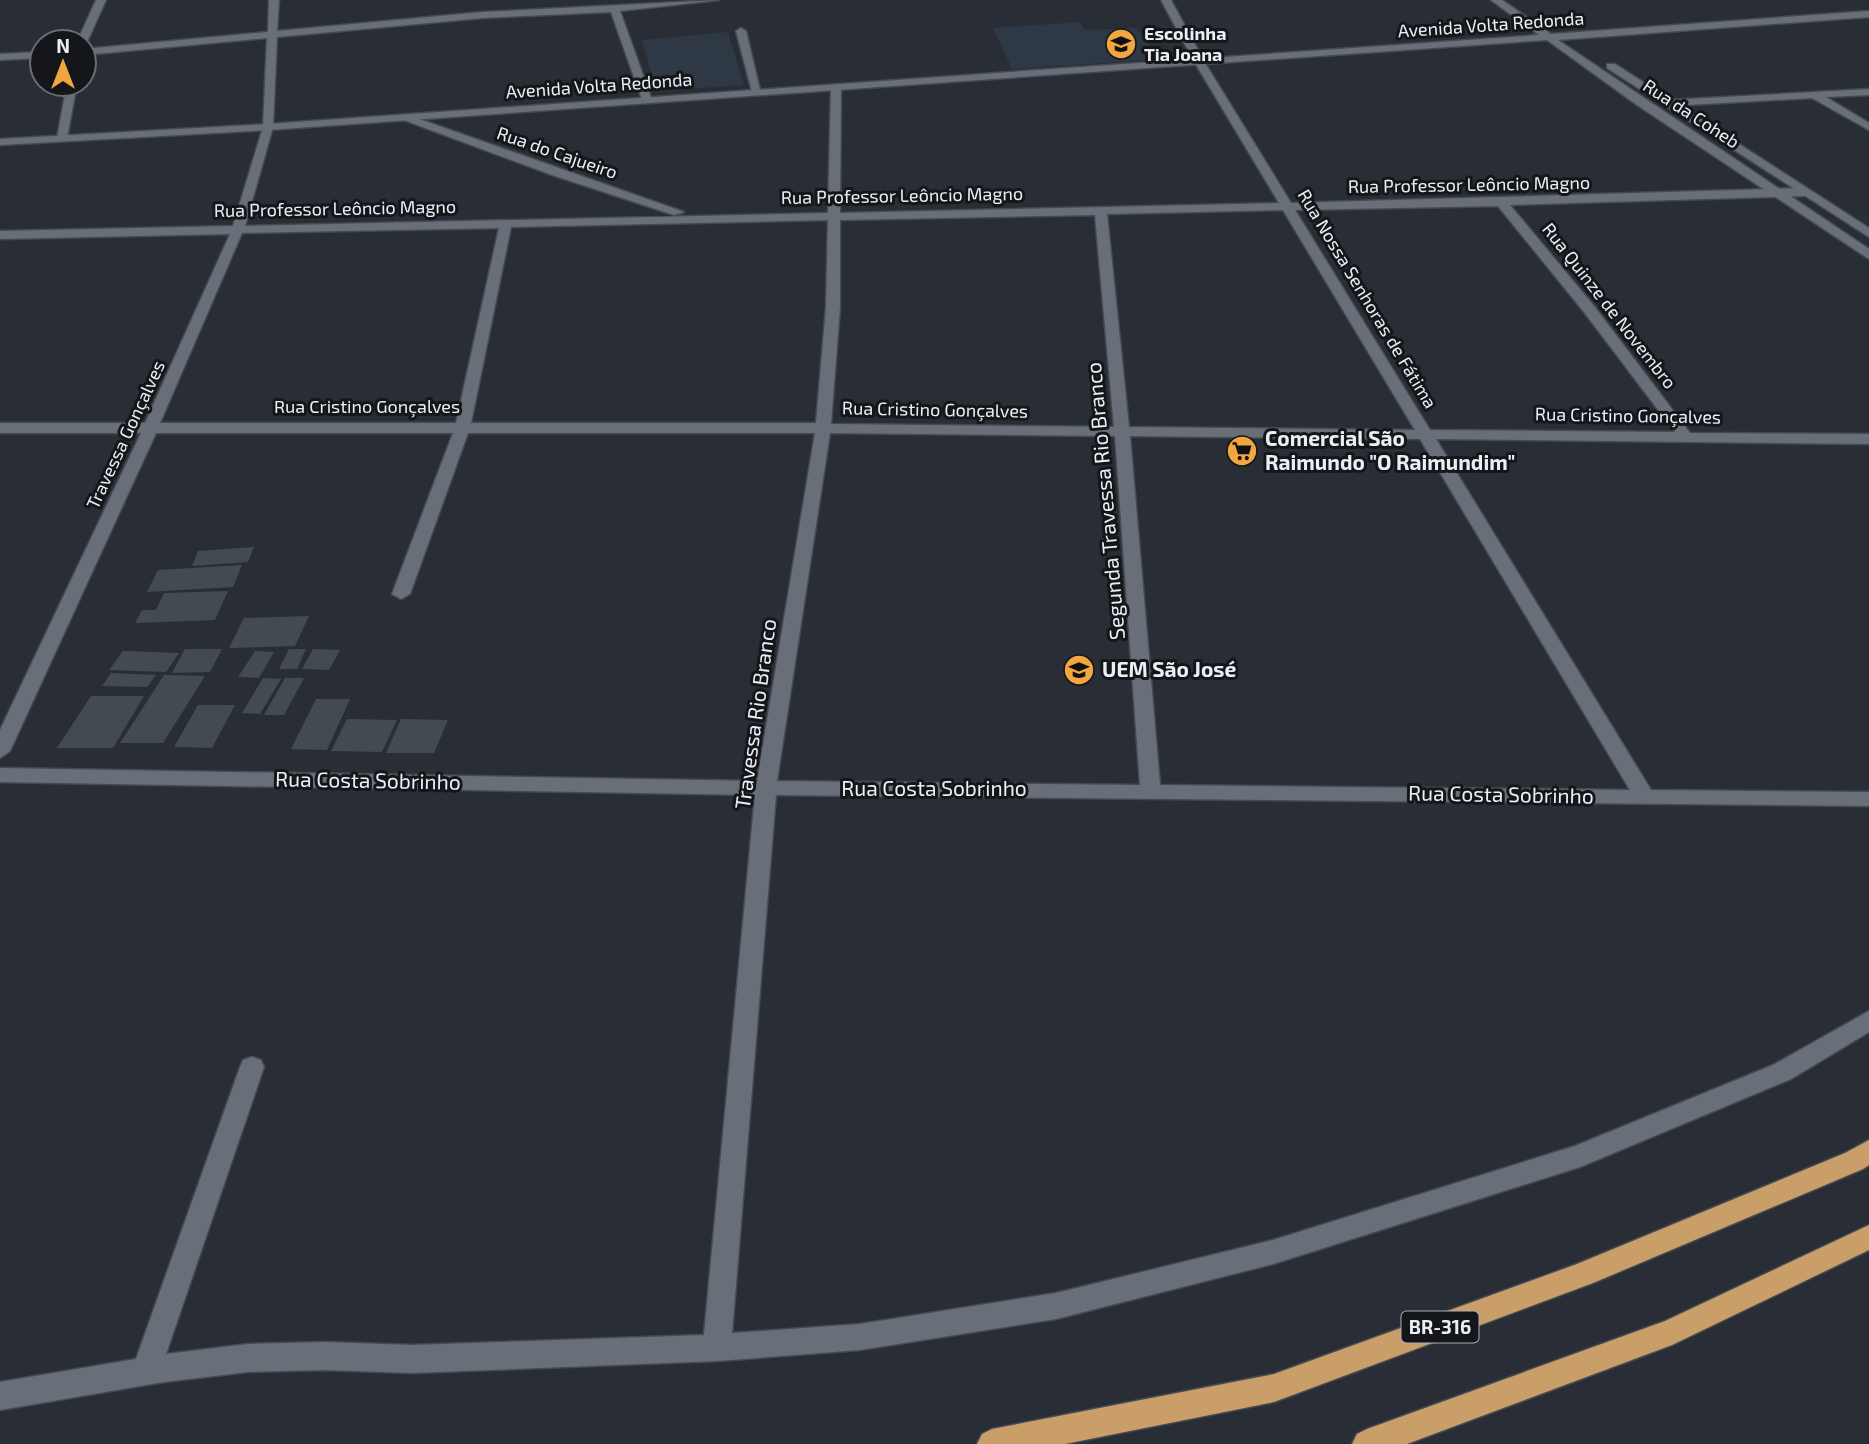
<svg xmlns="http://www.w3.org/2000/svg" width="1869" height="1444" viewBox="0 0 1869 1444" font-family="'Exo 2',sans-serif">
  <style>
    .built { fill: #2f3845 }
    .building { fill: #444a52 }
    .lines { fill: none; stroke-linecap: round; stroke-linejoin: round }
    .minor-casing { stroke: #454a51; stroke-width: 3 }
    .tertiary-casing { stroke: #454a51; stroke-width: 3 }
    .trunk-casing { stroke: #454a51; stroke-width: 3 }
    .minor { fill: #696f78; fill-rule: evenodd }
    .tertiary { fill: #696f78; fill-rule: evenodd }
    .trunk { fill: #c99e68; fill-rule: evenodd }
    .labels { text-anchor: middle; stroke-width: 6; stroke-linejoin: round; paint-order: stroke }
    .far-street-label { font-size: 18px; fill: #ebeff4; stroke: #14161a }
    .far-poi-label { font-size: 18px; font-weight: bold; fill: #ebeff4; stroke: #14161a; text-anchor: start }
    .shield { fill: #14161a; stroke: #aaaeb3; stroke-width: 2 }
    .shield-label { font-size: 19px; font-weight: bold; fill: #ebeff4 }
    .poi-label { font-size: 21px; font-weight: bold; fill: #ebeff4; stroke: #14161a; text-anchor: start }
    .street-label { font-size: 21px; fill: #ebeff4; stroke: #14161a }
  </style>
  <rect width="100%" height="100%" fill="#292e36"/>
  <path class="built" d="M1080,22l5,8 51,-2 25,31 -149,10 -19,-41z
    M728,32l16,53 -88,6 -14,-51z"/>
  <path class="building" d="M254,547l-6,15 -56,4 6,-15z
    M242,565l-9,22 -86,5 11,-22z
    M228,591l-13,29 -80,3 7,-13h14l8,-17z
    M309,616l-14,30 -66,2 15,-30z
    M185,649h37l-12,23 -38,1z
    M289,649h17l-9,20h-18z
    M313,649l27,1 -11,20 -27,-1z
    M123,651l56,2 -13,19 -57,-2z
    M255,651l19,1 -15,26 -21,-1z
    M111,673l45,2 -9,12 -45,-1z
    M164,675l41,1 -42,67h-43z
    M263,678l18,1 -21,35 -18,-1z
    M285,678h19l-20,37h-20z
    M91,696h53l-31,52h-56z
    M316,699h34l-23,51 -36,-1z
    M198,705h37l-23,43 -38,-1z
    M347,719l50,1 -15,32 -51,-1z
    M401,719l47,1 -14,33h-48z"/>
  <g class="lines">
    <g class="minor-casing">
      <path id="minor" d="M96,0h10l-19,42h-10z
        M269,0h10l-2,31 206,-19 236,-12 -99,11 32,89 -5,3 -5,-3 -31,-88 -128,6 -206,19 -4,90 -28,99 583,-13 3,-126 5,-3 5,3 -1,126 439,-10 -84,-140 -34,-63h10l34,63 86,140 514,-15 6,4 -6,4 -295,9 84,101 96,127 179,1v10l-433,-5 215,351 218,2v14l-1093,-11 -44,538 128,-9 196,-31 217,-53 302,-94 198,-81 96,-54v21l-78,47 -211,88 -307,97 -217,55 -196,31 -143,11 -305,12 -87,-3 -77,2 -84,10 -164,28v-28l136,-23 104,-292 3,-7 9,-3 9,3 3,7 -98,287 82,-10 77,-2 87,3 292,-10 51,-540 -755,-13v-14l757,13 58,-348h-347l-58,161 -9,5 -9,-5 61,-161h-297l-146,318 -10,7v-28l141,-297h-141v-10h145l85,-189 -230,5v-8l233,-5 30,-99 4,-89 -183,17v-6l184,-17zM1498,206l86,106 91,120 -245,-2 -135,-220zM1283,210l132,220 -286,-3 -22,-213zM1095,215l19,212 -283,-3 9,-117v-87zM828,220l-2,87 -10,116h-345l40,-196zM499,228l-43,195h-296l82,-190zM830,433l285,3 25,349 -363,-4zM1130,436l290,3 210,351 -470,-5z
        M741,28l5,3 15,63 -9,-2 -16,-61z
        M42,52v6l-42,2v-6z
        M67,84h10l-10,54 -5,3 -5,-3z
        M1869,89v6l-43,2 43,26v7l-57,-32 -143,8 -5,-3 5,-3z
        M405,114l279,98 -10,3 -122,-40 -151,-56 -1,-2z"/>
    </g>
    <g class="tertiary-casing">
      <path id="tertiary" d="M1491,0h11l49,34 318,-23v6l-311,23 311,209v10l-232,-154 -90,-65 -1279,90 -268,15v-6l268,-15 1271,-89z
        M1607,64h8l254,164v9l-262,-169z"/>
    </g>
    <g class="trunk-casing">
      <path id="trunk" d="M1869,1140v25l-6,4 -270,114 -319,119 -209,42h-88l5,-10 10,-5 282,-55 303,-110 268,-111z
        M1869,1225v25l-197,95 -265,99h-55l5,-10 10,-5 298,-108z"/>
    </g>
    <use href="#minor" class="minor"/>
    <use href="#tertiary" class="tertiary"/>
    <use href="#trunk" class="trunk"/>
  </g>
  <defs>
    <g id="school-disc" transform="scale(1.575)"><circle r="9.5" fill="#f1a63f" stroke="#14161a"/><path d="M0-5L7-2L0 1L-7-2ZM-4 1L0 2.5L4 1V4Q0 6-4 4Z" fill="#111"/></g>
    <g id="supermarket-disc" transform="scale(1.575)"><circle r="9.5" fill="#f1a63f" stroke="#14161a"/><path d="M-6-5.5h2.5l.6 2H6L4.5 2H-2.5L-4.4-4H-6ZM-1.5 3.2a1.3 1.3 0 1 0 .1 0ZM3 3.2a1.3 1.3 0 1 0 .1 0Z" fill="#111"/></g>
  </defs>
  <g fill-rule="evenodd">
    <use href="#school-disc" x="1121" y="44"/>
    <use href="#supermarket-disc" x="1242" y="451"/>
    <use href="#school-disc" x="1079" y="670"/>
  </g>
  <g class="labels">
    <g class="far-street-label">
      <text transform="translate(1491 25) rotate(-4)" y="6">Avenida Volta Redonda</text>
      <text transform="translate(599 86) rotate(-4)" y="6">Avenida Volta Redonda</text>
      <text transform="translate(1691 114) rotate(33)" y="6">Rua da Coheb</text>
      <text transform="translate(557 153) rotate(19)" y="6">Rua do Cajueiro</text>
      <text transform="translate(1469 185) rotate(-1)" y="6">Rua Professor Leôncio Magno</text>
      <text transform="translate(902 196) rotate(-1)" y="6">Rua Professor Leôncio Magno</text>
      <text transform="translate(335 209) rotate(-1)" y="6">Rua Professor Leôncio Magno</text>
      <text transform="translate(1367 299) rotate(59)" y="6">Rua Nossa Senhoras de Fátima</text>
      <text transform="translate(1609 306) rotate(52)" y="6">Rua Quinze de Novembro</text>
      <text x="367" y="413">Rua Cristino Gonçalves</text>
      <text transform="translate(935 410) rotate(1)" y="6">Rua Cristino Gonçalves</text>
      <text transform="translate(1628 416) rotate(1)" y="6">Rua Cristino Gonçalves</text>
      <text transform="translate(126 435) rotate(-65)" y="6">Travessa Gonçalves</text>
    </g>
    <g class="far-poi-label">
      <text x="1144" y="40">Escolinha<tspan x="1144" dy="21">Tia Joana</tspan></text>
    </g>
    <rect class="shield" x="1401.5" y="1311.5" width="77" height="31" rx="5"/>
    <g class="shield-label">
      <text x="1440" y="1334">BR-316</text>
    </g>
    <g class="poi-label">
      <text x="1265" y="446">Comercial São<tspan x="1265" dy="24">Raimundo "O Raimundim"</tspan></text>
      <text x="1102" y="677">UEM São José</text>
    </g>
    <g class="street-label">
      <text transform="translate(1106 501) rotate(-95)" y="7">Segunda Travessa Rio Branco</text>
      <text transform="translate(756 714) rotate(-82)" y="7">Travessa Rio Branco</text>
      <text transform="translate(368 781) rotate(1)" y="7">Rua Costa Sobrinho</text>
      <text x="934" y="796">Rua Costa Sobrinho</text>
      <text transform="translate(1501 795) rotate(1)" y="7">Rua Costa Sobrinho</text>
    </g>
  </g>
  <g transform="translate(63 63)"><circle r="33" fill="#14161a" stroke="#6a6d71" stroke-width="2"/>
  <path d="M0-5L12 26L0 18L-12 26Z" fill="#f1a63f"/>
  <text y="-10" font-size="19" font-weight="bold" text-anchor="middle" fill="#ebeff4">N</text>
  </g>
</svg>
